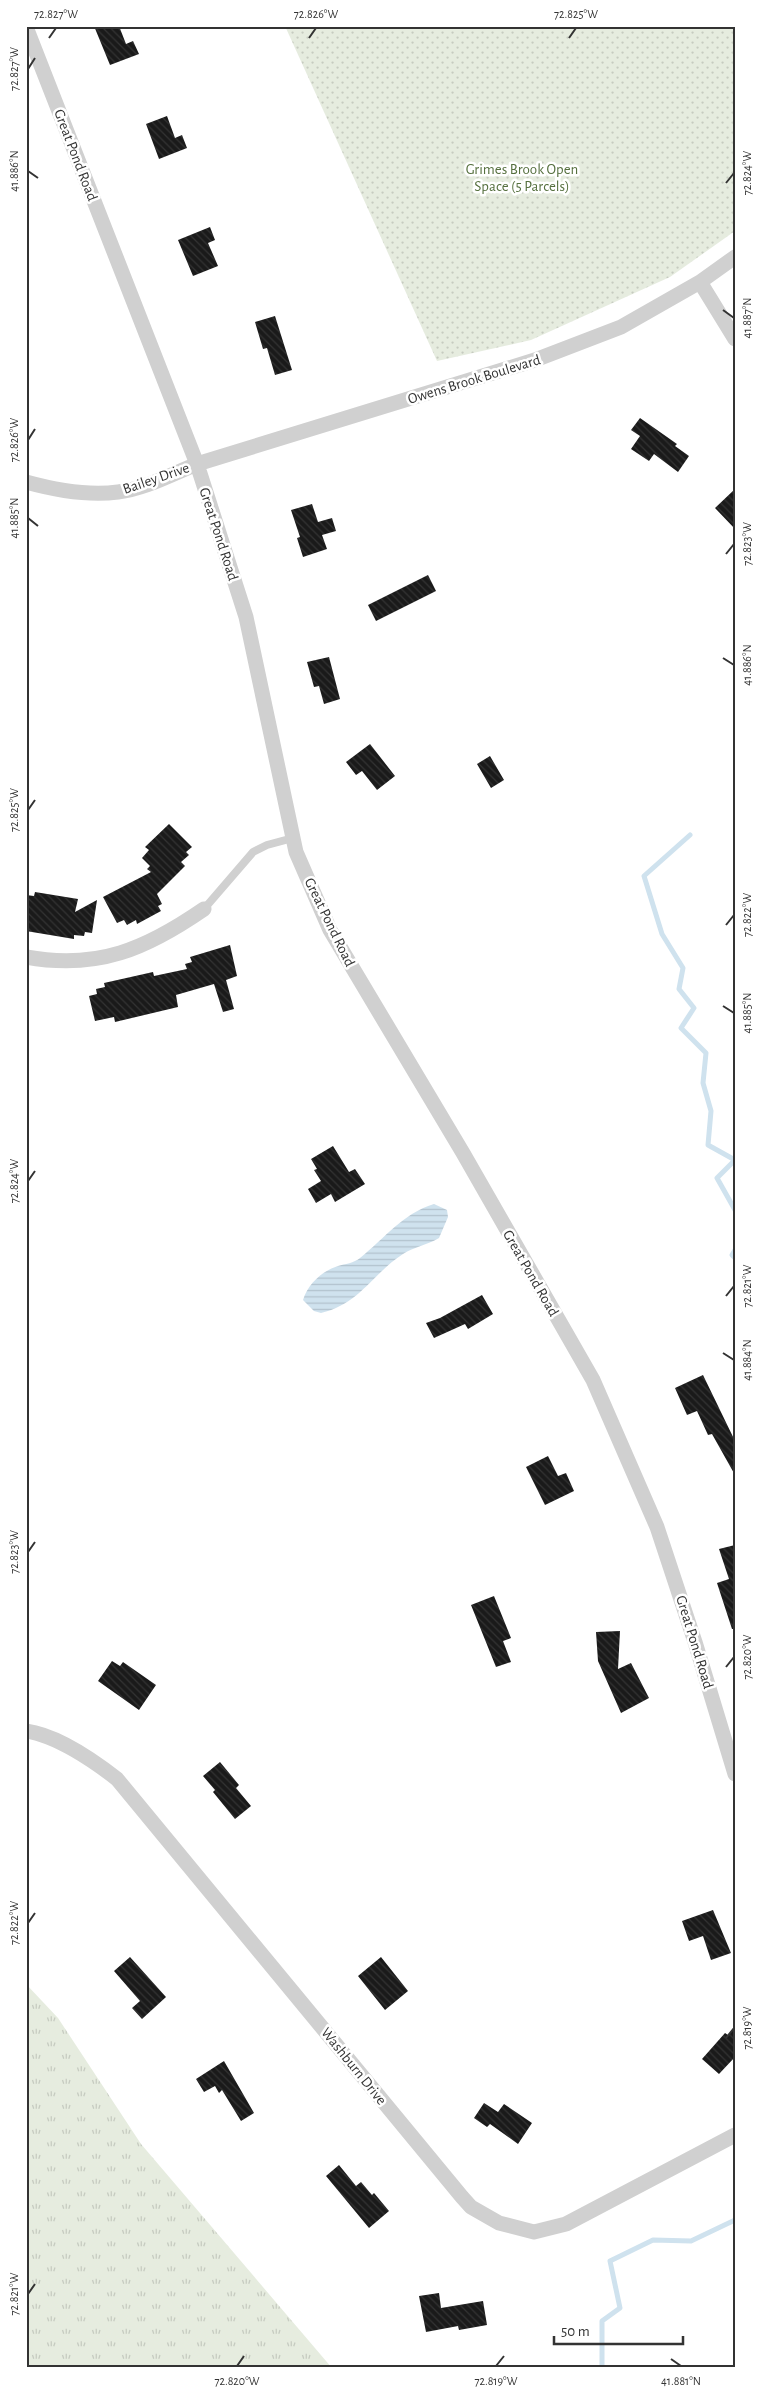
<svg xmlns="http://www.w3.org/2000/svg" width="761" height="2394" viewBox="0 0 761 2394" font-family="'Alegreya Sans',sans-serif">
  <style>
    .grass { fill: url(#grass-tufts) }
    .park { fill: url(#park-dots) }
    .water { fill: url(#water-rules) }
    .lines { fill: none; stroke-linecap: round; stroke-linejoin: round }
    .stream { stroke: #cfe2ee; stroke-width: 5 }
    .building { fill: url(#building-back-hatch) }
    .service { stroke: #d0d0d0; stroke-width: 8 }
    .minor { stroke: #d0d0d0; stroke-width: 15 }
    .ticks { fill: none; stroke: #333; stroke-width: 2 }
    .labels { text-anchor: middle; stroke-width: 5; stroke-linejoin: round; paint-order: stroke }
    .street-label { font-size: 15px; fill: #333; stroke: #fff }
    .park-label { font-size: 15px; fill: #56703f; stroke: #fff }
    .neatline { fill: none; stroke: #333; stroke-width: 2 }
    .ticks-label { font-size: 12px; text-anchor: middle; fill: #333 }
  </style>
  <defs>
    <pattern id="grass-tufts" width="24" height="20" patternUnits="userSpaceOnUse" patternTransform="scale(1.25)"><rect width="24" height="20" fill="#e6ecdf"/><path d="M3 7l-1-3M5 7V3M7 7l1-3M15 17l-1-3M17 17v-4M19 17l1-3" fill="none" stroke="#c6cbc0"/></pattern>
    <pattern id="park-dots" width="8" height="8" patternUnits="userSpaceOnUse" patternTransform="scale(1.25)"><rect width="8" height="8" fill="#e6ecdf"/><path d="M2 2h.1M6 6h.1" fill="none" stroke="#c6cbc0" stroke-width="1.8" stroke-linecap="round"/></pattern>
    <pattern id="water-rules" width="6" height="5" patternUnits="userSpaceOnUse" patternTransform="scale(1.25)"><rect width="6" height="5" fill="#cfe2ee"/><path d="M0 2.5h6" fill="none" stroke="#b2c2cd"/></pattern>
    <pattern id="building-back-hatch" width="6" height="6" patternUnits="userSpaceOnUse" patternTransform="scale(1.25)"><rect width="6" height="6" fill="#1a1a1a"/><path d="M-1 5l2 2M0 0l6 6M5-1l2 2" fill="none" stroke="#333"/></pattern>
  </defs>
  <rect width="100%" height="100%" fill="#fff"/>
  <path class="grass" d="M26,1984l32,34 83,126 191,224h-306z"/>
  <path class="park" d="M285,26h450v205l-65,46 -139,63 -94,21z"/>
  <path class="water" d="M434,1204l13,6 1,7 -9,21c-12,7 -25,9 -36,16 -30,19 -43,50 -82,59l-7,-2 -11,-11c5,-16 19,-29 35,-34 7,-2 16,-3 22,-8 25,-20 42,-44 74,-54z"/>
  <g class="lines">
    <path class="stream" d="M690,835l-46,41 18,58 21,34 -4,21 15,19 -13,20 25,25 -3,30 8,28 -3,34 27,15 -18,18 18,32
      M735,1250l-3,5 3,3
      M602,2368v-47l18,-13 -10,-47 43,-21 38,1 44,-21"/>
  </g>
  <path class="building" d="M94,26h25l7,18 7,-3 6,13 -29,11z
    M167,116l8,22 7,-3 5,13 -28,11 -13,-35z
    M210,227l5,13 -7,3 10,23 -25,10 -15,-36z
    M275,316l17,54 -17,5 -8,-27 -4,1 -8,-27z
    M640,418l37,26 -2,2 14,10 -11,16 -24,-18 -5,7 -18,-12 9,-13 -9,-6z
    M735,489v40l-20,-21z
    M312,504l6,18 14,-4 4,13 -14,4 5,14 -24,8 -6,-19 3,-1 -9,-27z
    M428,575l8,16 -60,30 -8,-16z
    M329,657l11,42 -16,5 -5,-18 -5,1 -7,-25z
    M370,744l25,32 -18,14 -15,-19 -6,4 -10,-13z
    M490,756l14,24 -13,8 -14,-24z
    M169,824l23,23 -6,5 3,3 -8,7 4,4 -28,28 5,10 -4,2 3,5 -24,13 -1,-4 -9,5 -3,-5 -7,3 -14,-26 48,-25 -4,-3 3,-3 -8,-8 7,-8 -4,-3z
    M35,892l43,7 -3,13 22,-12 -5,33 -7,-1 -1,4 -10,-1v4l-48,-8v-36l8,1z
    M230,945l7,31 -11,4 8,29 -11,3 -9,-28 -38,11 2,12 -63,15 -1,-5 -19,4 -6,-25 8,-2 -1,-5 9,-2 -1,-4 49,-11 1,4 33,-7 -2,-5 7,-2 -2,-5z
    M333,1146l16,26 6,-3 10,15 -30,18 -4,-8 -15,9 -8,-14 13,-8 -7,-11 3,-1 -6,-10z
    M482,1295l11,19 -25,15 -3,-5 -31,14 -8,-15 14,-5z
    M703,1375l32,66v34l-23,-41 -4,1 -11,-24 -10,4 -12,-27z
    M548,1456l10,20 8,-3 8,18 -29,14 -19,-38z
    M735,1545v84h-3l-15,-46 12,-4 -10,-30z
    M494,1596l17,42 -8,3 8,21 -15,5 -25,-62z
    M620,1631l-2,38 13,-6 18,35 -28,15 -23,-52 -2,-29z
    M112,1661l8,5 3,-4 33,23 -17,25 -41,-29z
    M220,1762l19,23 -3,3 15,18 -16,13 -22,-27 2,-2 -12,-14z
    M713,1910l18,43 -20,7 -8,-24 -14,5 -7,-20z
    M130,1957l36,40 -24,22 -10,-11 8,-7 -26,-30z
    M381,1957l27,34 -23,19 -27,-34z
    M735,2028v29l-16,17 -17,-15 23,-26 3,2z
    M224,2061l30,52 -13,8 -19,-31 -3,3 -4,-7 -11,6 -8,-13z
    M484,2103l14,9 6,-8 28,19 -14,21 -28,-20 -3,3 -13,-9z
    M339,2165l17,21 5,-4 11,13 2,-2 15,18 -20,17 -43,-52z
    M439,2293l2,15 42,-7 4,24 -28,5 -1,-4 -32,6 -7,-36z"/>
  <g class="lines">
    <path class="service" d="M204,909l49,-57 14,-7 26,-7"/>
    <path class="minor" d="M26,27l171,437 49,153 50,235 34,78 133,223 130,227 64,147 38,115 40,132
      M700,282l35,57
      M26,482c29,8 62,14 92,10 27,-3 54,-18 79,-28l338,-104 86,-33 79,-45 35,-25
      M26,957c72,13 120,-8 178,-48
      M26,1731c30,4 68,30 91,48l345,418 9,10 28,16 35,9 32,-8 169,-89"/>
  </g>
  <path class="ticks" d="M49,38l7,-10M309,38l7,-10M569,38l7,-10M28,69l7,-11M28,171l10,7M726,183l8,-10M723,310l11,8M28,440l7,-11M28,518l10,8M726,554l8,-10M723,658l11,7M28,810l7,-10M726,925l8,-10M723,1006l11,7M28,1181l7,-10M726,1296l8,-10M723,1353l11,7M28,1552l7,-10M726,1667l8,-10M28,1923l7,-10M726,2038l8,-10M28,2294l7,-10M671,2359l10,7M237,2366l7,-10M496,2366l8,-10"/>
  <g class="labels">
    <g class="street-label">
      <text transform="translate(76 155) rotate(69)" y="5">Great Pond Road</text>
      <text transform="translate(474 379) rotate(-17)" y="5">Owens Brook Boulevard</text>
      <text transform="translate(156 478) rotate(-19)" y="5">Bailey Drive</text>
      <text transform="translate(219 534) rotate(72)" y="5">Great Pond Road</text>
      <text transform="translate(330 922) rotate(64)" y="5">Great Pond Road</text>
      <text transform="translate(531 1273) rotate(60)" y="5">Great Pond Road</text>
      <text transform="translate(695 1642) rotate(73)" y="5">Great Pond Road</text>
      <text transform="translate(354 2066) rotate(51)" y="5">Washburn Drive</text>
    </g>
    <g class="park-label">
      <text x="522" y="174">Grimes Brook Open<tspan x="522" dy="17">Space (5 Parcels)</tspan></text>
    </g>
  </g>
  <rect width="761" height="2394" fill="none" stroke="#ffffff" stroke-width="55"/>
  <path d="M554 2336v8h129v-8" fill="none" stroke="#333333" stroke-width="2.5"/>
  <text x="561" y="2336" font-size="15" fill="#333333" stroke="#ffffff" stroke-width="4" paint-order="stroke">50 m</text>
  <rect x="28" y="28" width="706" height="2338" class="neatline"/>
  <g class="ticks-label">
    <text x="56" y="18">72.827°W</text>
    <text x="316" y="18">72.826°W</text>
    <text x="576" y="18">72.825°W</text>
    <text transform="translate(14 69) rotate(-90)" y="4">72.827°W</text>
    <text transform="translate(14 171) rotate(-90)" y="4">41.886°N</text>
    <text transform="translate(747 173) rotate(-90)" y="4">72.824°W</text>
    <text transform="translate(747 318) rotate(-90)" y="4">41.887°N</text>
    <text transform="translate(14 440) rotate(-90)" y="4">72.826°W</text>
    <text transform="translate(14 518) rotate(-90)" y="4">41.885°N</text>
    <text transform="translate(747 544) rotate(-90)" y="4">72.823°W</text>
    <text transform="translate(747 665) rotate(-90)" y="4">41.886°N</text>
    <text transform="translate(14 810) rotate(-90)" y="4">72.825°W</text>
    <text transform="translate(747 915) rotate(-90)" y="4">72.822°W</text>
    <text transform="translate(747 1013) rotate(-90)" y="4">41.885°N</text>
    <text transform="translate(14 1181) rotate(-90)" y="4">72.824°W</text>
    <text transform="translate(747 1286) rotate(-90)" y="4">72.821°W</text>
    <text transform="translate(747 1360) rotate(-90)" y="4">41.884°N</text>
    <text transform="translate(14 1552) rotate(-90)" y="4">72.823°W</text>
    <text transform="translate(747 1657) rotate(-90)" y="4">72.820°W</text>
    <text transform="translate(14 1923) rotate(-90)" y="4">72.822°W</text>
    <text transform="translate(747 2028) rotate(-90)" y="4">72.819°W</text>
    <text transform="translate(14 2294) rotate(-90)" y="4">72.821°W</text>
    <text x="237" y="2385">72.820°W</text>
    <text x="496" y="2385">72.819°W</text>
    <text x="681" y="2385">41.881°N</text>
  </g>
</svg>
